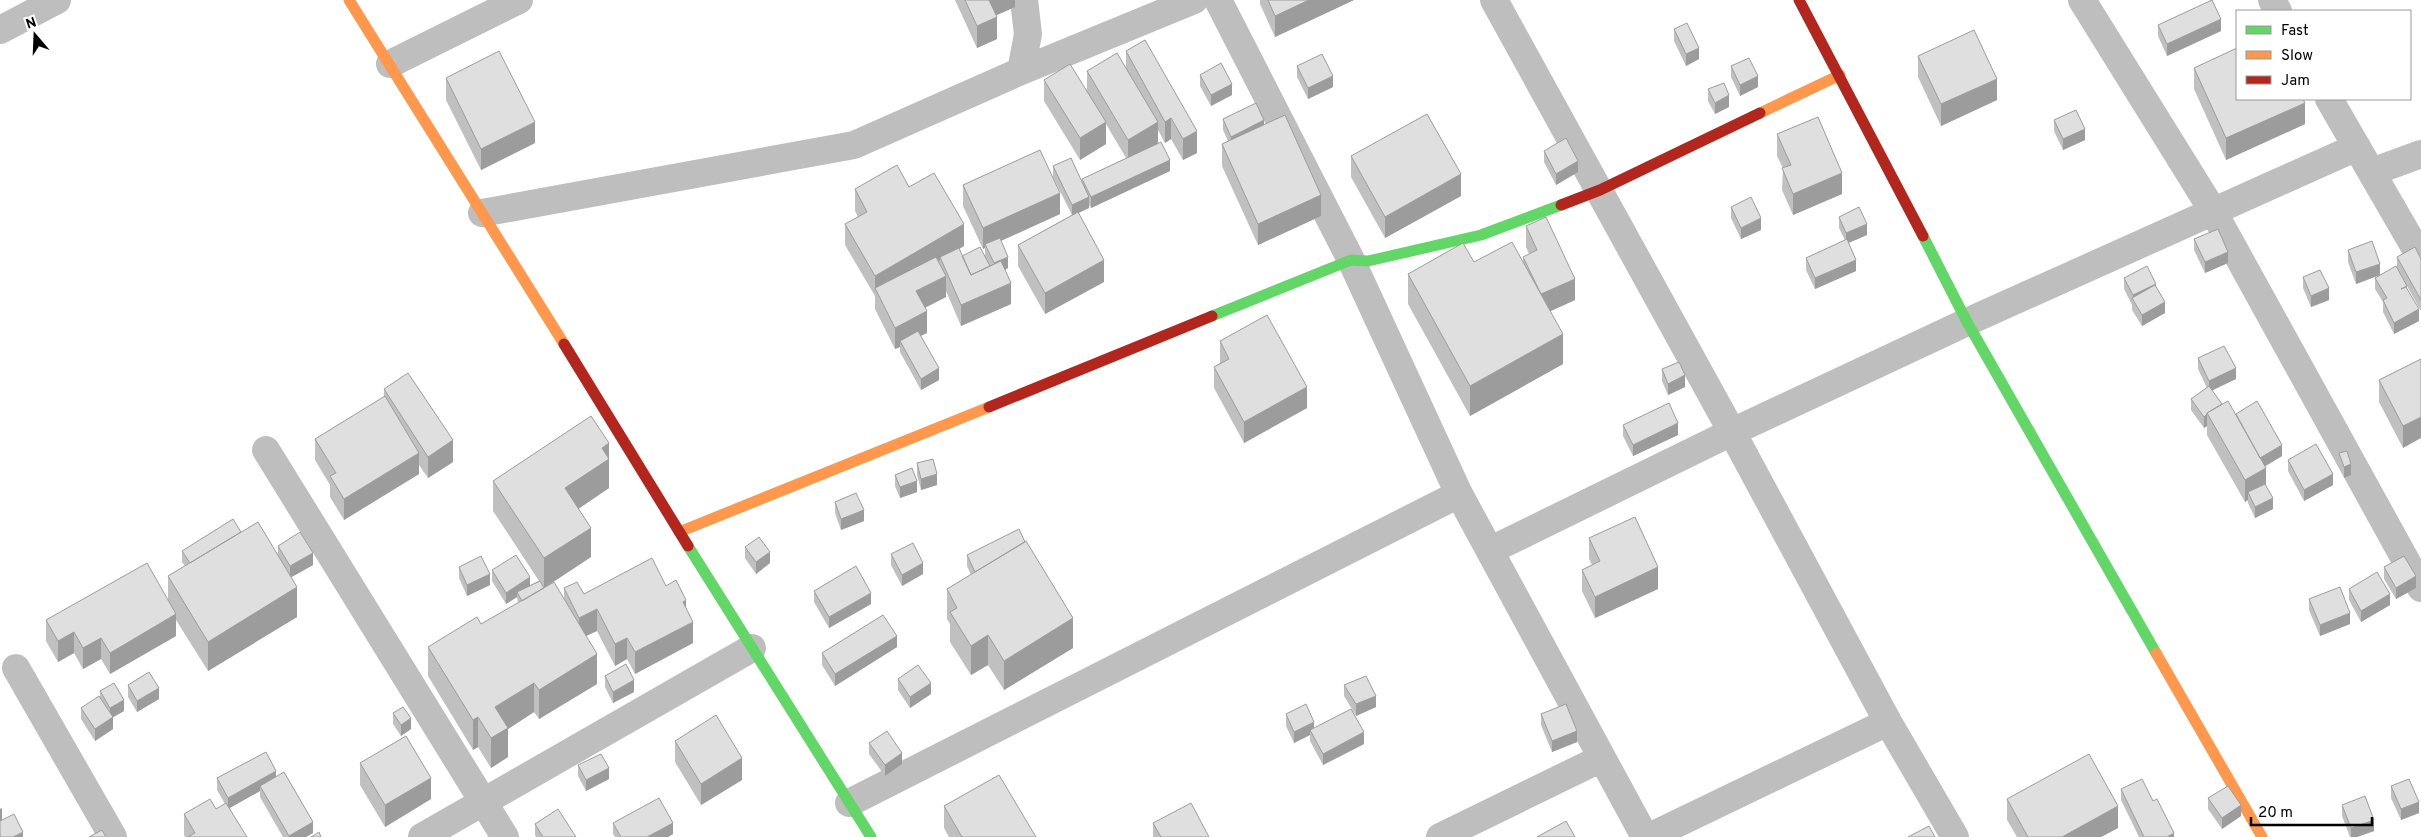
<svg xmlns="http://www.w3.org/2000/svg" width="2421" height="837" viewBox="0 0 2421 837" font-family="Overpass,sans-serif">
  <style>
    .lines { fill: none; stroke-linecap: round; stroke-linejoin: round }
    .street { stroke: #bebebe; stroke-width: 28 }
    .fast { stroke: #63d668; stroke-width: 11 }
    .slow { stroke: #ff974d; stroke-width: 11 }
    .jam { stroke: #b3261e; stroke-width: 11 }
    .wall { fill: #c0c0c0 }
    .shaded-wall { fill: #9c9c9c }
    .building { fill: #dfdfdf; stroke: #9c9c9c }
  </style>
  <rect width="100%" height="100%" fill="#fff"/>
  <g class="lines">
    <path class="street" d="M1218,0l133,260 108,234 186,343
      M1494,0l238,432 156,290 67,115
      M2082,0l131,211 208,377
      M2272,0l6,11
      M0,30l57,-30
      M390,64l129,-64
      M1021,71l7,-37 -4,-34
      M2329,99l92,159
      M2372,172l49,-18
      M482,213l372,-68 167,-74 173,-71
      M266,450l239,387
      M1491,550l241,-118 235,-110 390,-175
      M16,668l97,169
      M849,803l610,-309
      M422,837l330,-189
      M1440,837l162,-79
      M1649,837l239,-115"/>
    <path class="fast" d="M1923,236l44,86 189,331
      M1212,316l139,-56 17,1 113,-26 80,-30
      M688,546l183,291"/>
    <path class="slow" d="M349,0l215,344
      M1760,113l80,-38
      M679,532l310,-125
      M2156,653l106,184"/>
    <path class="jam" d="M1799,0l124,236
      M1561,205l39,-15 160,-77
      M564,344l124,202
      M989,407l223,-91"/>
  </g>
  <path class="wall" d="M955,0h60v7l-19,8 1,24 -20,9z
    M1260,0h94l-79,37 -15,-33z
    M2158,25l63,6 -54,25 -9,-20z
    M1674,29l25,30 -13,7 -12,-25z
    M1126,51l71,102 -14,7 -12,-21 -6,4 -7,-13v13l12,28 -79,37 -2,-3v3l-11,5 26,69 -59,32 -27,-48v-21l54,-30 -19,-38v-11l29,15v-2l44,-21 -20,-34v20l-26,16 -36,-59v-21l43,12v-21l39,-3z
    M1918,56l79,44 -56,26 -23,-49z
    M1297,66l36,21 -25,12 -11,-22z
    M1731,66l27,21 -18,9 -9,-19z
    M2194,68l111,56 -79,36 -32,-71z
    M1200,75l32,20 -21,11 -11,-20z
    M446,78l89,65 -54,27 -35,-70z
    M1708,89l21,18 -14,7 -7,-13z
    M1223,119l41,6 57,91 -63,29 -36,-79v-22l6,-3 -5,-11z
    M2054,120l31,20 -22,10 -9,-19z
    M1777,134l65,60 -49,21 -11,-25 1,-22 -6,-12z
    M1544,151l34,21 -22,13 -12,-23z
    M1351,156l110,40 -76,42 -34,-61z
    M963,185l97,29 -59,27 7,27 -3,2 6,34 -50,22 -15,-35v6l-21,11 2,25 -7,3 19,44 -18,10 -21,-38v-5l-5,2 -20,-40v-13l-30,-51v-21l13,-7 -3,-6v-22l54,-2 55,59 -5,3 3,7h23v-8l-2,1 -20,-43z
    M1731,207l30,23 -20,9 -10,-21z
    M1839,217l28,18 -19,8 8,28 -41,18 -9,-19v-12l39,-18 -6,-12z
    M1526,226l49,74 -25,11 13,53 -93,52 -62,-112v-30l66,-12h49v-5l6,-3 -3,-7z
    M2194,239l34,24 -23,10 -11,-23z
    M2348,250l32,25 -24,9 -8,-22z
    M2397,257l24,2v52l-14,-25v3l12,32 -25,13 -11,-22v-10l-8,-13v-11l28,1 -6,-11z
    M2303,277l26,23 -18,7 -8,-19z
    M2124,278l32,9 9,26 -23,13 -10,-16v-5l-8,-16z
    M1220,341l87,67 -63,35 -30,-55v-21l6,-4z
    M2198,358l38,21 -24,11 10,15 14,9 46,42 -17,10 1,19 7,24 -18,9 -7,-15v-3l-3,2 -38,-67v-9l-3,2 -13,-18v-11l16,-11 -9,-19z
    M2421,359l-18,89 -24,-46v-22z
    M1662,369l23,18 -17,8 -6,-14z
    M384,389l69,73 -25,16 -9,-13v9l-75,46 -14,-23v-12l-15,-25v-21l69,-42z
    M1623,425l55,10 -45,21 -10,-20z
    M2339,453l12,22 -7,3 -5,-13z
    M2288,460l45,25 -29,16 -16,-30z
    M917,463l20,22 -16,5 -4,-15z
    M609,473v15l-31,21 13,48 -47,31 20,11v-11l20,6 82,-8 20,22 7,35 -58,31 -8,-15 -12,7 -18,-35 -11,5 11,48 -58,35 -5,-7 -26,17v28l-17,11 -13,-21 -5,3 -45,-74v-29l53,-23 37,-21 -1,-6 -11,7 -14,-23v-11l38,15 9,-4 -46,-70v-30z
    M895,475l22,17 -17,6 -5,-12z
    M835,502l29,19 -23,9 -6,-17z
    M241,532l37,22v-8l35,19 -22,12 6,40 -89,54 -32,-51v16l-66,38 -9,-15 -18,10 -9,-16 -16,9 -12,-21v-21l122,-21v-23l17,-10 -3,-4v-11z
    M1589,538l69,51 -63,29 -13,-27v-21l10,-5 -3,-6z
    M745,547l25,16 -14,11 -11,-16z
    M891,554l32,20 -21,12 -11,-21z
    M967,555l106,93 -69,42 -16,-25 -17,10 -21,-33v-18l-3,-5v-30l24,-14 -4,-9z
    M459,567l31,18 -23,11 -8,-18z
    M2384,567l32,21 -20,11 -12,-20z
    M2349,589l41,16 -29,17 -12,-22z
    M814,591l57,13 -42,24 -15,-26z
    M2309,599l41,25 -30,12 -11,-26z
    M897,647l-62,39 -13,-21v-12z
    M605,676l29,16 -21,11 -8,-16z
    M898,679l33,15 -21,14 -12,-18z
    M128,685l31,14 -22,13 -9,-15z
    M1344,685l32,22 -20,9 -12,-20z
    M100,691l24,20 -11,6v12l-18,12 -14,-22v-11l19,-10z
    M393,713l18,16 -10,7 -8,-12z
    M1286,714l28,14 50,16 -41,21 -13,-24v-6l-16,8 -8,-17z
    M1541,714l36,28 -25,10 -11,-27z
    M675,741l67,39 -41,25 -26,-43z
    M869,743l33,21 -17,12 -16,-22z
    M360,763l71,36 -46,28 -25,-42z
    M578,765l31,14 -23,12 -8,-15z
    M276,776l37,57 -7,4h-23l-23,-40v-6l-31,17 18,29h-62l-1,-2v-21l32,-5 9,-5 -8,-14v-12z
    M2391,786l28,27 -18,7 -10,-22z
    M2121,789l32,12 21,36h-35l-18,-37z
    M2208,798l33,18 -19,13 -14,-20z
    M2007,799l111,29 -17,9h-84l-10,-17z
    M2342,805l32,26 -17,6h-7l-8,-21z
    M944,806l92,31h-87l-5,-9z
    M613,823l60,11 -5,3h-53l-2,-3z
    M1153,823l56,14h-56z
    M535,824l41,13h-40l-1,-2z"/>
  <path class="shaded-wall" d="M988,0h27v7l-27,12z
    M1309,0h45l-79,37v-21z
    M997,17v22l-20,9v-22z
    M2221,19v12l-54,25v-12z
    M1699,48v11l-13,7v-12z
    M1333,76v11l-25,12v-11z
    M1758,76v11l-18,9v-11z
    M1997,79v21l-56,26v-22z
    M1232,84v11l-21,11v-11z
    M1729,95v12l-14,7v-11z
    M2305,103v21l-79,36v-22z
    M1171,118v21l-6,4v-21z
    M1264,120v12l-33,16v-11z
    M535,122v21l-54,27v-21z
    M1106,122v22l-26,16v-22z
    M1158,122v22l-30,17v-21z
    M2085,129v11l-22,10v-11z
    M1197,131v22l-14,7v-21z
    M1170,160v11l-79,37v-11z
    M1578,161v11l-22,13v-11z
    M1842,173v21l-49,21v-21z
    M1461,174v22l-76,42v-21z
    M1060,193v21l-73,33 -2,-3v4l-2,1v-21z
    M1321,195v21l-63,29v-21z
    M1089,197v11l-17,8v-11z
    M1761,218v12l-20,9v-11z
    M964,224v22l-23,13 -1,-2v3l-62,35 -3,-6v-13z
    M1867,224v11l-21,9v-11z
    M2228,252v11l-23,10v-11z
    M1008,257v11l-14,7v-12z
    M1104,260v22l-59,32v-21z
    M1856,260v11l-41,18v-11z
    M2380,264v11l-24,9v-12z
    M946,276v21l-30,15v-21z
    M1575,279v21l-35,16v-22z
    M1011,283v21l-50,22v-21z
    M2156,284v11l-23,5v-5z
    M2329,288v12l-18,7v-11z
    M2165,302v11l-23,13v-11z
    M2419,309v12l-25,13v-11z
    M927,311v22l-25,12 -2,-4v6l-5,2v-21z
    M1563,334v30l-93,52v-30z
    M939,368v12l-18,10v-11z
    M2236,368v11l-27,13v-11z
    M1685,375v12l-17,8v-11z
    M1307,387v21l-63,35v-21z
    M2207,414v12l-3,2v-11z
    M2421,417v21l-18,10v-22z
    M1678,423v12l-45,21v-11z
    M453,440v22l-25,16v-21z
    M609,443v45l-44,30v-30l37,-40z
    M2282,445v11l-23,14v-12z
    M419,453v21l-75,46v-21z
    M2351,464v11l-7,3v-11z
    M2266,468v21l-18,3v8l-3,2v-22z
    M937,474v11l-16,5v-11z
    M2333,474v11l-29,16v-11z
    M917,481v11l-17,6v-11z
    M2273,498v11l-18,9v-11z
    M864,510v11l-23,9v-11z
    M591,528v29l-47,31v-30z
    M770,552v11l-14,11v-12z
    M313,553v12l-23,13v-12z
    M923,563v11l-21,12v-11z
    M1658,567v22l-63,29v-21z
    M490,574v11l-23,11v-11z
    M2416,576v12l-20,11v-11z
    M530,577v12l-13,3v5l-11,7v-11z
    M297,587v30l-89,54v-29z
    M871,593v11l-42,24v-11z
    M2390,594v11l-29,17v-11z
    M686,600v21l-3,-19z
    M597,609v22l-18,8v-21z
    M2350,613v11l-30,12v-11z
    M176,614v22l-66,38v-21z
    M1073,618v30l-69,42v-29z
    M693,622v21l-58,31v-22z
    M74,632v21l-16,9v-21z
    M988,635v30l-17,10v-29z
    M897,636v11l-62,39v-12z
    M101,638v21l-18,10v-21z
    M627,638v21l-12,7v-22z
    M597,654v30l-58,35v-29z
    M634,680v12l-21,11v-11z
    M534,683v29l-26,17v28l-17,11v-30l4,-31z
    M931,683v11l-21,14v-11z
    M159,688v11l-22,13v-11z
    M1376,696v11l-20,9v-12z
    M124,700v11l-14,8v-11z
    M113,717v12l-18,12v-12z
    M478,717v30l-5,3v-30z
    M411,718v11l-10,7v-11z
    M1314,722v12l-4,-4v5l-16,8v-11z
    M1577,731v11l-25,10v-11z
    M1364,732v12l-41,21v-11z
    M902,753v11l-17,12v-11z
    M742,758v22l-41,25v-21z
    M609,768v11l-23,12v-11z
    M276,771v11l-16,4v5l-32,18v-11z
    M431,778v21l-46,28v-22z
    M2419,802v11l-18,7v-11z
    M2241,805v11l-19,13v-11z
    M2118,806v22l-17,9h-39z
    M2,808v21l-2,1v-21z
    M2374,820v11l-17,6h-6v-9z
    M313,822v11l-7,4h-17v-1z
    M673,823v11l-5,3h-21z
    M23,832v5h-10z
    M2174,833v4h-7z"/>
  <path class="building" d="M965,0h24l8,17 -20,9z
    M1268,0h41l-34,16z
    M2212,0l9,19 -54,25 -9,-19z
    M1687,23l12,25 -13,6 -12,-25z
    M1974,30l23,49 -56,25 -23,-48z
    M1145,40l52,91 -14,8 -12,-21 -6,4 -39,-71z
    M2237,48v51h66l2,4 -79,35 -32,-70z
    M499,51l36,71 -54,27 -35,-71z
    M1117,53l41,69 -30,18 -41,-69z
    M1322,54l11,22 -25,12 -11,-22z
    M1749,58l9,18 -18,9 -9,-19z
    M1221,63l11,21 -21,11 -11,-20z
    M1070,64l36,58 -26,16 -36,-58z
    M1724,83l5,12 -14,8 -7,-14z
    M1256,103l8,17 -33,17 -8,-18z
    M2076,110l9,19 -22,10 -9,-19z
    M1427,114l34,60 -76,43 -34,-61z
    M1285,115l36,80 -63,29 -36,-80z
    M1818,117l24,56 -49,21 -11,-26 9,-3 -14,-31z
    M1566,138l12,23 -22,13 -12,-23z
    M1161,142l9,18 -79,37 -9,-18z
    M1040,150l20,43 -77,35 -20,-43z
    M1071,158l18,39 -17,8 -19,-39z
    M897,165l12,22 25,-14 30,51 -89,52 -30,-52 22,-12 -12,-23z
    M1751,197l10,21 -20,10 -10,-21z
    M1859,207l8,17 -21,9 -7,-16z
    M1078,212l26,48 -59,33 -27,-48z
    M1546,217l29,62 -34,15 -18,-37 14,-7 -11,-24z
    M2218,229l10,23 -23,10 -11,-23z
    M1000,238l8,19 -14,6 -9,-19z
    M1847,239l9,21 -41,18 -9,-20z
    M2372,241l8,23 -24,8 -8,-22z
    M1512,242l51,92 -93,52 -62,-112 55,-31 11,19z
    M980,247l10,19 -19,9 -9,-19z
    M2415,247l6,12v41l-24,-43z
    M959,248l12,27 30,-14 10,22 -50,22 -21,-48z
    M936,257l10,19 -30,15 11,20 -32,17 -20,-40z
    M2147,266l9,18 -23,11 -9,-17z
    M2396,266l11,20 -6,3 5,-2 13,22 -25,14 -11,-23 4,-2 -12,-20z
    M2320,270l9,18 -18,8 -8,-19z
    M2155,285l10,17 -23,13 -10,-17z
    M1267,315l40,72 -63,35 -30,-55 15,-8 -9,-18z
    M918,331l21,37 -18,11 -21,-38z
    M2224,346l12,22 -27,13 -11,-23z
    M2421,359v58l-18,9 -24,-46z
    M1679,362l6,13 -17,9 -6,-15z
    M408,373l45,67 -25,17 -44,-68z
    M2209,386l13,18 -15,9v1l-3,3 -13,-18z
    M385,396l34,57 -75,46 -14,-23 6,-3 -21,-34z
    M2228,401l38,67 -21,12 -38,-67z
    M2257,401l25,44 -22,13 -24,-44z
    M1669,403l9,20 -45,22 -10,-20z
    M591,416l18,27 -7,5 7,11 -44,29 26,40 -47,30 -51,-77z
    M2316,444l17,30 -29,16 -16,-30z
    M2347,451l4,13 -7,3 -5,-14z
    M933,459l4,15 -16,5 -4,-16z
    M912,468l5,13 -17,6 -5,-12z
    M2265,484l8,14 -18,9 -7,-15z
    M856,493l8,17 -23,9 -6,-17z
    M1635,517l23,50 -63,30 -13,-27 18,-9 -11,-23z
    M233,519l8,13 -51,31 -8,-12z
    M258,522l39,65 -89,55 -40,-66z
    M1019,529l6,13 -50,30 -8,-17z
    M300,532l13,21 -23,13 -12,-20z
    M759,537l11,15 -14,10 -11,-15z
    M1026,541l47,77 -69,43 -16,-26 -17,11 -21,-34 7,-4 -10,-19z
    M913,543l10,20 -21,12 -11,-21z
    M516,555l14,22 -24,16 -14,-23z
    M481,556l9,18 -23,11 -8,-18z
    M2404,556l12,20 -20,12 -12,-21z
    M652,558l14,28 10,-6 10,20 -3,2 10,20 -58,30 -8,-14 -12,6 -18,-35 -18,9 -15,-30 13,-6 7,12z
    M147,563l29,51 -66,39 -9,-15 -18,10 -9,-16 -16,9 -12,-21z
    M856,566l15,27 -42,24 -15,-26z
    M2377,572l13,22 -29,17 -12,-22z
    M540,581l4,7 -22,13 -5,-9z
    M554,582l43,72 -58,36 -5,-7 -39,24 13,21 -17,10 -13,-21 -5,3 -45,-73 49,-30 4,7z
    M2340,587l10,26 -30,12 -11,-26z
    M883,615l14,21 -62,38 -13,-21z
    M626,664l8,16 -21,12 -8,-16z
    M918,665l13,18 -21,14 -12,-18z
    M149,672l10,16 -22,13 -9,-16z
    M1366,676l10,20 -20,8 -12,-19z
    M114,683l10,17 -14,8 -10,-17z
    M99,696l14,21 -18,12 -14,-21z
    M1306,704l8,18 -20,10 -8,-18z
    M1566,704l11,27 -25,10 -11,-27z
    M403,707l8,11 -10,7 -8,-12z
    M1351,709l13,23 -41,22 -13,-24z
    M716,715l26,43 -41,26 -26,-43z
    M887,731l15,22 -17,12 -16,-22z
    M406,736l25,42 -46,27 -25,-42z
    M266,752l10,19 -48,27 -11,-20z
    M601,754l8,14 -23,12 -8,-15z
    M2089,754l29,52 -56,31h-34l-21,-38z
    M284,772l29,50 -24,14 -29,-50z
    M999,775l37,62h-74l-18,-31z
    M2142,779l11,22 4,-2 17,34 -7,4h-23l-23,-48z
    M2409,779l10,23 -18,7 -10,-23z
    M2228,786l13,19 -19,13 -14,-20z
    M2365,796l9,24 -23,8 -9,-23z
    M659,798l14,25 -26,14h-26l-8,-14z
    M210,799l6,10 10,-6 21,34h-59l7,-4 -11,-19z
    M1191,803l18,34h-48l-8,-14z
    M558,809l18,28h-33l-8,-13z
    M14,814l9,18 -10,5h-13v-16z
    M1566,821l9,16h-38z
    M1929,826l6,11h-27z
    M102,830l4,7h-17z
    M319,832l2,5h-10z"/>
  <rect x="2236" y="10" width="175" height="90" fill="#ffffff" stroke="#999999"/>
  <rect x="2246" y="26" width="25" height="8" fill="#63d668" stroke="#999999"/>
  <text x="2281" y="35" font-size="15" fill="#000000">Fast</text>
  <rect x="2246" y="51" width="25" height="8" fill="#ff974d" stroke="#999999"/>
  <text x="2281" y="60" font-size="15" fill="#000000">Slow</text>
  <rect x="2246" y="76" width="25" height="8" fill="#b3261e" stroke="#999999"/>
  <text x="2281" y="85" font-size="15" fill="#000000">Jam</text>
  <g transform="translate(35 35) rotate(341)" stroke="#ffffff" stroke-width="4" paint-order="stroke">
  <path d="M0-4L9 19L0 12L-9 19Z" fill="#000000"/>
  <text y="-8" font-size="14" font-weight="bold" text-anchor="middle" fill="#000000">N</text>
  </g>
  <path d="M2251 817v8h121v-8" fill="none" stroke="#000000" stroke-width="2.5"/>
  <text x="2258" y="817" font-size="15" fill="#000000" stroke="#ffffff" stroke-width="4" paint-order="stroke">20 m</text>
</svg>
